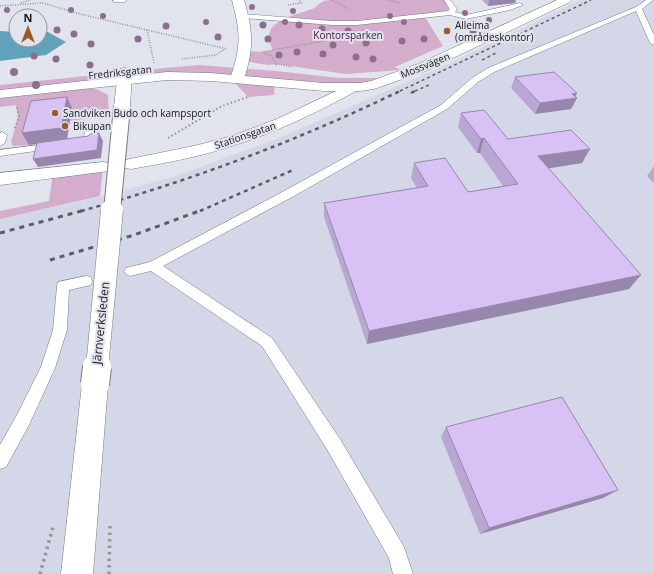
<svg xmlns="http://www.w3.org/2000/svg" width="654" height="574" viewBox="0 0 654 574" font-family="'Open Sans',sans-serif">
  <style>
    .built { fill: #d4d7e8 }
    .green { fill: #d4adcd }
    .water { fill: #62a2bb }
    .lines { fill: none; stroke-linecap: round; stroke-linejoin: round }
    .service-casing { stroke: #787982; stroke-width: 1 }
    .minor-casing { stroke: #787982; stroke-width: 1 }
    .tertiary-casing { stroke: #787982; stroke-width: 1 }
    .path-far2 { stroke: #93959c; stroke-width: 1.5; stroke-dasharray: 1 1.5; stroke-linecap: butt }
    .path-far1 { stroke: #93959c; stroke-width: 2; stroke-dasharray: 1.5 2.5; stroke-linecap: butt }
    .path { stroke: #93959c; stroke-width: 3.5; stroke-dasharray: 2.5 4; stroke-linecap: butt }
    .service { fill: #fff; fill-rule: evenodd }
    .minor { fill: #fff; fill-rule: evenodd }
    .tertiary { fill: #fff; fill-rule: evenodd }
    .rail-far2 { stroke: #5c5d63; stroke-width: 1.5; stroke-dasharray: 3 3; stroke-linecap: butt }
    .rail-far1 { stroke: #5c5d63; stroke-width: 2.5; stroke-dasharray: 4 4; stroke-linecap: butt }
    .rail { stroke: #5c5d63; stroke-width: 3; stroke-dasharray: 5 5; stroke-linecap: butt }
    .minor-bridge-far2-casing { stroke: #787982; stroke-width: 18; stroke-linecap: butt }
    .minor-bridge-far1-casing { stroke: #787982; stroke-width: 23; stroke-linecap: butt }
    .minor-bridge-casing { stroke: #787982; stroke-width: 30; stroke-linecap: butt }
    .minor-bridge-far2 { stroke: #fff; stroke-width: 16 }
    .minor-bridge-far1 { stroke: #fff; stroke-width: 22 }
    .minor-bridge { stroke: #fff; stroke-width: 28 }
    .tree { fill: #8c6e8e }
    .wall { fill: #baa6d3 }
    .shaded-wall { fill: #9787ac }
    .building { fill: #d8c1f5; stroke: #9787ac }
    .poi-dot { fill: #9d592b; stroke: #e1e3ed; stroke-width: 1.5 }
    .labels { text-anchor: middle; stroke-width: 4; stroke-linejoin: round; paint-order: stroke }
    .far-poi-label { font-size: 10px; fill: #17171b; stroke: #e1e3ed; text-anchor: start }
    .far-park-label { font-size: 10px; fill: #460f41; stroke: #e1e3ed }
    .far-street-label { font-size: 10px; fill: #17171b; stroke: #e1e3ed }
    .street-label { font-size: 12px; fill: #17171b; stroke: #e1e3ed }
  </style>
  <rect width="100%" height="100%" fill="#e1e3ed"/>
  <path class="built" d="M579,0h75v574h-654v-355l90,-20 83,-22 106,-39 176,-77z"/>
  <path class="green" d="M334,0h113l5,12 -27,5 18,29 -48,21 5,3 -54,4 -70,-10 -8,1 -25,-4 3,-10 17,1 10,-2c-16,-28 19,-34 39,-41 4,-1 6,-5 10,-7 3,-2 9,-2 12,-2z
    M199,65l77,6 63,7h53l-18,7 -99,-2 -1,12 -26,2 -12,-13 1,-5 -83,-2v-8z
    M105,74l-1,9 -104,11v-9z
    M79,89h18l11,6 1,21 -39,5 2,-13 -34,4 -9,33 -16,1 -2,-4 7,-25 -2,-12 -16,2v-9z
    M103,167l-3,29 -100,23v-8l49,-10 4,-28z"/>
  <path class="water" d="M0,31l16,1v8h24v-8h8l18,10 -20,13 -46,6z"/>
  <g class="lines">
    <g class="service-casing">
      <path id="service" d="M113,0h14l-3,2h-10z
        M444,0h6l7,9 -2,3 11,3 54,-12 3,2 -13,5 -44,9 -16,-4 -93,10h-25l-89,-7 -3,-2 3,-2 89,7h25l91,-10 2,-2z
        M646,0h7l-11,9 12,26v10l-4,-2 -14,-32 -142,61 -16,10 -31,27 -153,87 -131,70 109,72 68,101 64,108 9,27h-20l-4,-16 -61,-107 -66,-105 -111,-75 -21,5 -4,-2 -2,-3 2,-3 24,-6 136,-72 155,-85 31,-27 16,-10 148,-61z
        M90,123l5,3 -3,17 -15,3 -3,-1 -2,-2 2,-2 10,-2 1,-13z
        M2,132l5,3 -2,8 -5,3v-13z
        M54,143l5,3 -2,2 -57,8v-6z
        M86,276l5,1 1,4 -1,4 -22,5 -2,40 -12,38 -26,57 -23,42 -6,2v-24l17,-30 24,-48 12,-37 4,-44 1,-4z"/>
    </g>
    <g class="minor-casing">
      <path id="minor" d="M232,0h12c9,32 10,47 0,79l-2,3 -5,1 -5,-1 -2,-3c11,-32 11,-46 2,-79z
        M125,68l5,1 2,3 -2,35 -3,3 -5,2 -5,-2 -3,-3 4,-35 2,-3z
        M353,83l5,1 2,3 -2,3c-40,22 -81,42 -126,56 -33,11 -67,17 -101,23l-6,-1 -3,-4 3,-4 73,-15 34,-9 45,-17z
        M103,162l6,1 3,4 -3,4 -109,14v-12z
        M95,372l9,4 4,8 -15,190h-32l21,-190 4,-8z"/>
    </g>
    <g class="tertiary-casing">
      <path id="tertiary" d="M557,0h15l-2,2 -142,68 -54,19 -14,2h-36l-113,-10 -44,-1 -167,18v-8l167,-18 44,1 113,10h36l11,-2 47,-17z"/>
    </g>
    <path class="path-far2" d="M331,0l18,9
      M387,0l13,3
      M21,3l9,-3
      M288,5l13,-2 -2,-3
      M0,6l43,-3 37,11 147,35
      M147,30l7,33
      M262,52l78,-14
      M264,53l8,3 4,9
      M182,59l34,-4 9,-6
      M276,64l17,3"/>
    <path class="path-far1" d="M15,128l4,-11 -2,-10
      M168,138l54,-32 26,-9"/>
    <path class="path" d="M40,574l13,-47
      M109,574l1,-51"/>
    <use href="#service" class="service"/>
    <use href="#minor" class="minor"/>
    <use href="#tertiary" class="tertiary"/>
    <path class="rail-far2" d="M482,60l16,-8
      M400,91l191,-91
      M415,91l14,-6"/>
    <path class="rail-far1" d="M411,93l6,-3
      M81,211c110,-30 218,-71 321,-121
      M200,211l93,-41"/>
    <path class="rail" d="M0,233l85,-23
      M50,260l84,-25 68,-25"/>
    <g class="minor-bridge-far2-casing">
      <path id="minor-bridge-far2" d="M112,211l10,-104"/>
    </g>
    <g class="minor-bridge-far1-casing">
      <path id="minor-bridge-far1" d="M97,368l15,-158"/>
    </g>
    <g class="minor-bridge-casing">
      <path id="minor-bridge" d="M95,384l2,-17"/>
    </g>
    <use href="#minor-bridge-far2" class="minor-bridge-far2"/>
    <use href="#minor-bridge-far1" class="minor-bridge-far1"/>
    <use href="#minor-bridge" class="minor-bridge"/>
  </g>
  <g class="tree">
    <circle cx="252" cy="7" r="3"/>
    <circle cx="7" cy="10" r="3"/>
    <circle cx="71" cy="10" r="3"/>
    <circle cx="293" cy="11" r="3"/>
    <circle cx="465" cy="13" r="3"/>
    <circle cx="103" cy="16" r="3"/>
    <circle cx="390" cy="16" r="3"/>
    <circle cx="489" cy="20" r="3"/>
    <circle cx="206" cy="22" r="3"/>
    <circle cx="285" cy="22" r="3"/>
    <circle cx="404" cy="22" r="3"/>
    <circle cx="263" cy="25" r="3.5"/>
    <circle cx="299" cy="25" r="3.5"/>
    <circle cx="166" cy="26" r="3.5"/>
    <circle cx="322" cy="29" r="3.5"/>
    <circle cx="57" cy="30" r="3.5"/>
    <circle cx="348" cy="31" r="3.5"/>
    <circle cx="473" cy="31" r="3.5"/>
    <circle cx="74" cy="34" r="3.5"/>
    <circle cx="218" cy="37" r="3.5"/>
    <circle cx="138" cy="39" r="3.5"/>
    <circle cx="268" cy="39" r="3.5"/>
    <circle cx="424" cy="39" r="3.5"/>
    <circle cx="402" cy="41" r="3.5"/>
    <circle cx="366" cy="43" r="3.5"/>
    <circle cx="91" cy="44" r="3.5"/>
    <circle cx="333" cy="45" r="3.5"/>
    <circle cx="297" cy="52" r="3.5"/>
    <circle cx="323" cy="54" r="3.5"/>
    <circle cx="279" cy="55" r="3.5"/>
    <circle cx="34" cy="56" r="3.5"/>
    <circle cx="356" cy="57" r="3.5"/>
    <circle cx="56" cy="59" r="3.5"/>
    <circle cx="373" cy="59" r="3.5"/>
    <circle cx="90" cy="65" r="3.5"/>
    <circle cx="14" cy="72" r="4"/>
    <circle cx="36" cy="85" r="4"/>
    <circle cx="91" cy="114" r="4"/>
  </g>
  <path class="wall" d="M482,0h34l-1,3 -27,3z
    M515,77l62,16 -2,3 2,2 -6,11 -36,5 -24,-26z
    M461,113l47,26 74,24 -34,5 81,121 -262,55 -43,-127v-14l93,-15 -6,-10 3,-15 54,29 35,-6 -23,-33h-3l-19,-26z
    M654,166v17l-7,-7z
    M446,427l157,71 -123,36 -39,-97z"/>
  <path class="shaded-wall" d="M489,0h27l-1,3 -27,3z
    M577,93l-2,5h2l-6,11 -36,5 5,-11 32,-9z
    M67,97l5,11 -5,32 -38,5 -7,-12z
    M99,133l4,8 -2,17 -63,9 -5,-8z
    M484,138l-4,15h-3l4,-14z
    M590,149l-8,14 -50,8 6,-15z
    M641,275l-12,14 -262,55 2,-13z
    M618,490l-15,8 -123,36 9,-6z"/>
  <path class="building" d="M554,72l23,21 -5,1 5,4 -37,5 -25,-26z
    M67,97l-6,31 -39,5 9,-32z
    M484,110l24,29 63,-9 19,19 -52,7 103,119 -272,56 -45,-128 104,-17 -14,-23 31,-5 23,34 50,-8 -34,-46 -3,1 -20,-26z
    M99,133l-2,17 -64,9 4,-16 51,-7 2,-2z
    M562,397l56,93 -129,38 -43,-101z"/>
  <g class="poi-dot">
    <circle cx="447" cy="31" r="4"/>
    <circle cx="55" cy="113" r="4"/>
    <circle cx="65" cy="126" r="4"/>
  </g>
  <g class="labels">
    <g class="far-poi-label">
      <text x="455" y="29">Alleima<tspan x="455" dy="12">(områdeskontor)</tspan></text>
      <text x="63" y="117">Sandviken Budo och kampsport</text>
      <text x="73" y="130">Bikupan</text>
    </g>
    <g class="far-park-label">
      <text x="348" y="39">Kontorsparken</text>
    </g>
    <g class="far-street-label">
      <text transform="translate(425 65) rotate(-22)" y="4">Mossvägen</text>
      <text transform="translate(120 72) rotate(-6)" y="4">Fredriksgatan</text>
      <text transform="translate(245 135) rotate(-19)" y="4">Stationsgatan</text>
    </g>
    <g class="street-label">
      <text transform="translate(101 323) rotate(-84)" y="4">Järnverksleden</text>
    </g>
  </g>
  <g transform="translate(28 28)"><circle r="19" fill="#e1e3ed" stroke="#909199"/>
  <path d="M0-3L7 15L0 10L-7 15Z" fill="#9d592b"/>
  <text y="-6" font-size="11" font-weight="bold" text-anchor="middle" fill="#17171b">N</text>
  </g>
</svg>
